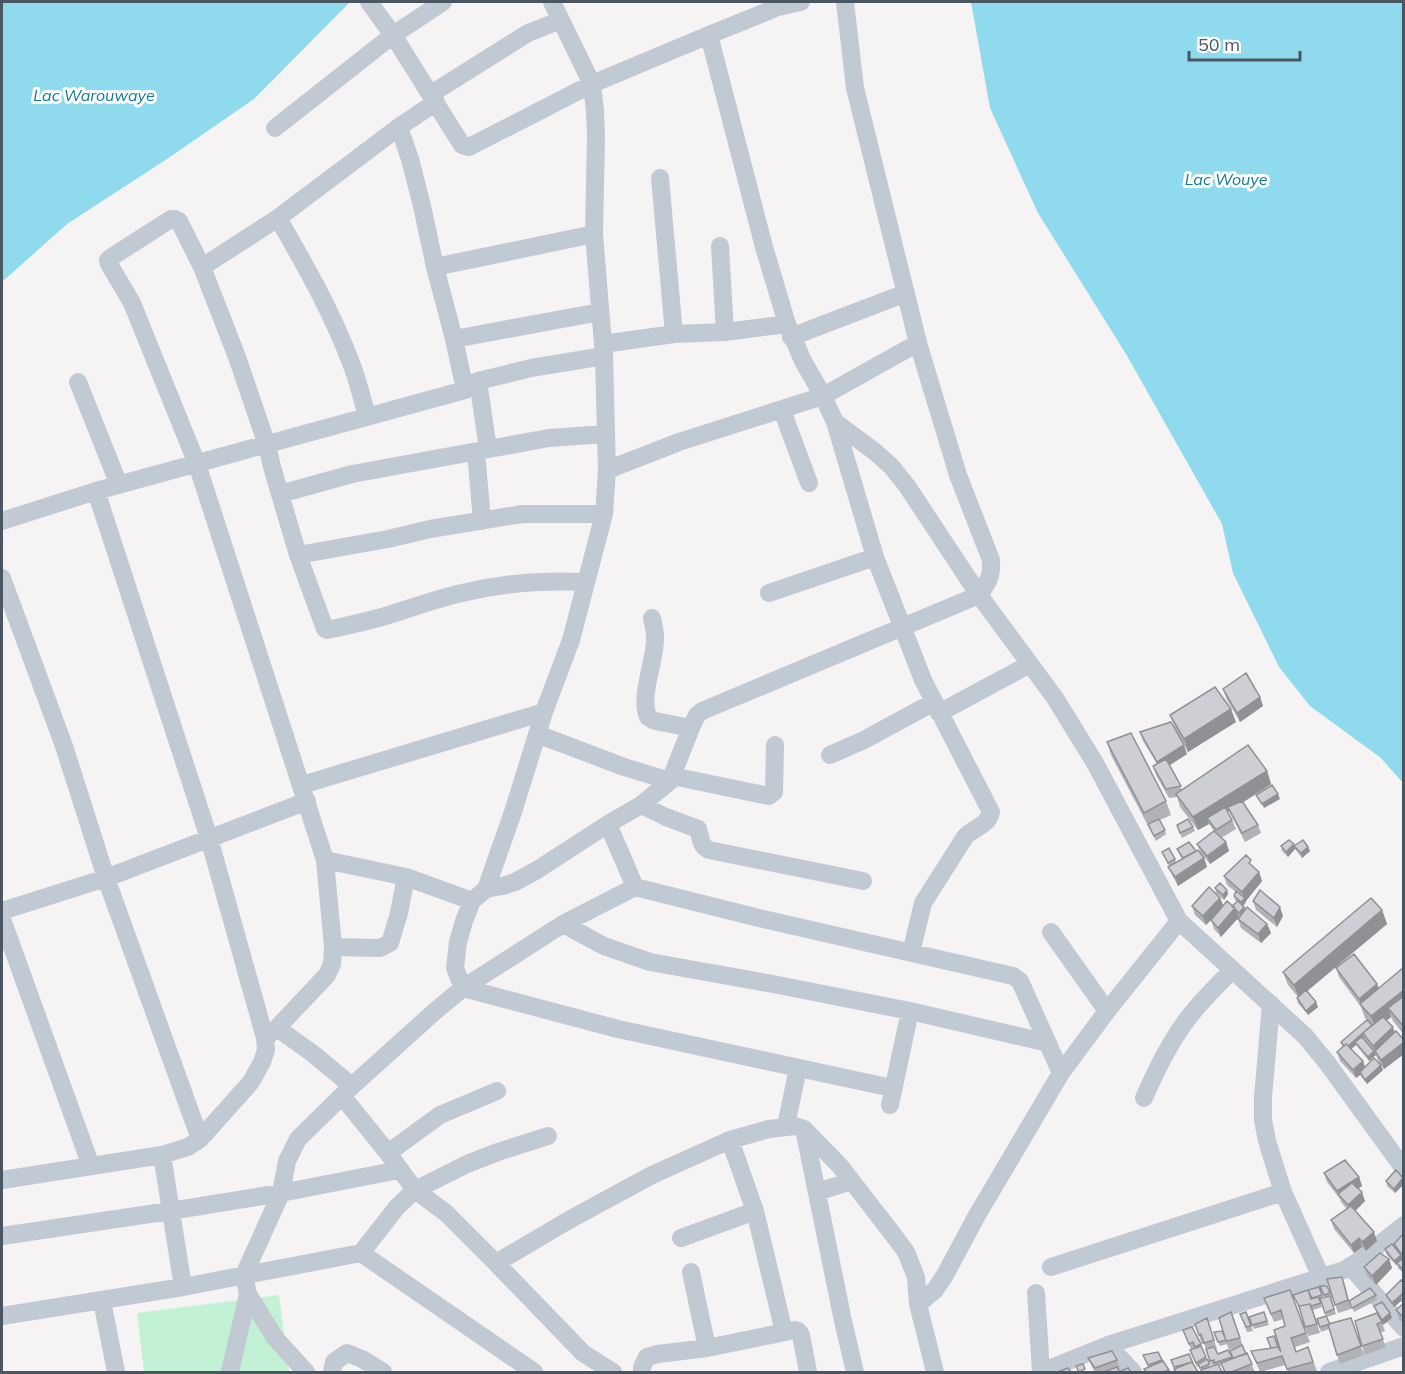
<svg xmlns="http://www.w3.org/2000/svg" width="1405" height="1374" viewBox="0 0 1405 1374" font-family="Mulish,sans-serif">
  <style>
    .green { fill: #c3f1d5 }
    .water { fill: #90daee }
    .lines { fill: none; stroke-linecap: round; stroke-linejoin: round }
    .minor { stroke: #c1cad2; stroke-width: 18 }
    .wall { fill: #b0b2b7 }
    .shaded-wall { fill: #909195 }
    .building { fill: #cdcfd5; stroke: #909195; stroke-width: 1.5 }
    .labels { text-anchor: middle; stroke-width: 6; stroke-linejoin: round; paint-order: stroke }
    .water-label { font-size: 16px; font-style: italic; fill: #0c7c9b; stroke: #fff }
  </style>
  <rect width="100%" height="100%" fill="#f5f3f3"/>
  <path class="green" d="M279,1295l10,77h-145l-7,-59z"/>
  <path class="water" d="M2,2h346l1,1 -95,96 -87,60 -100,65 -65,58z
    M971,2h432v781l-22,-25 -71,-52 -31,-39 -46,-94 -11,-49 -96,-170 -88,-141 -48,-105z"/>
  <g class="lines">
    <path class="minor" d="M369,2l24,33 69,110 7,2 123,-63 117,-49 69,-28 23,-5
      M552,2l40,82 3,27 1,25 -2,98 10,122 2,78 1,36 -3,44 -33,126 -27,72 -31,100 -27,77 -14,12 -8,20 -6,21 -3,26 8,20 155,41 274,59
      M709,35l55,212 23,77 16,37 20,35 12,26 39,29 17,15 16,20 72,109 76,103 40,65 84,158 126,115 23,28 76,105
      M431,94l97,-61 33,-13
      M399,127l11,32 12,47 13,61 19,72 11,51
      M275,128l118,-93 50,-33
      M660,178l14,156
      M278,218c27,47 54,94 73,145 7,17 11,36 16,53
      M720,246l5,86
      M202,267l76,-49 121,-91 37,-25
      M435,267l159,-33
      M791,337l115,-44
      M454,339l146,-27
      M603,344l71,-10 51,-2 62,-8
      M478,381l10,68
      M78,382l41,103
      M782,410l27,73
      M835,422l40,135 48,123 68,132c-2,13 -18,16 -26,25l-42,66 -12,50
      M476,452l6,69
      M607,470l72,-28 144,-46 95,-53
      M280,494l72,-20 197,-36 57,-4
      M2,521l94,-30 369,-101 8,-7 5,-2 53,-13 73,-12
      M298,555l90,-16 42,-10 92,-15h82
      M2,578l62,168 42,132 94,261
      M769,593l106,-36
      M652,618c1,6 3,12 3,19 1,24 -16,57 -7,80l7,4 36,7
      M939,713l91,-49
      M537,734l87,33 46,14
      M830,755l34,-15 70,-38
      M672,776l97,20 5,-4 1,-47
      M302,785l242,-73
      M641,805l25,12 32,12c3,9 2,17 11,21l154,31
      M608,824l27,63
      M325,860l81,17 66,24
      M486,889l17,-3 12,-4 22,-12 71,-46 33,-19 29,-24 21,-53 6,-13 5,-4 277,-116c9,-12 13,-19 12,-35l-33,-85 -40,-132 -63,-255 -10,-86
      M2,911l104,-33 201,-77
      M2,919l89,247
      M563,924l41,22 46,16 123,22 137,27 138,32
      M1051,932l56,79
      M333,947l47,1 10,-5 9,-30 7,-36
      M1271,1004l-8,93v23l4,21 16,51 38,85
      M277,1028l35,25 40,33
      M265,1038l12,-10 50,-53 5,-11 1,-17 -8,-87 -128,-396 -65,-161 -23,-39 -1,-4 2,-2 61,-39h4l4,2 23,46 35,90 30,88 5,22 26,88 27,74 2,1c19,-4 37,-8 55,-13 27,-8 53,-18 80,-24 41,-10 82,-13 124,-11
      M342,1096l46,57 27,37 31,23 50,50 87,90 30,19
      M1144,1098c13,-30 28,-61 49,-86 12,-15 26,-28 39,-42
      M890,1105l20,-94
      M786,1126l12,-58
      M804,1129l39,192 12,51
      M730,1140l25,71 29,121
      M388,1153l52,-38 57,-24
      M162,1155l21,132
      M2,1180l160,-25 26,-8 12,-8 51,-57 11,-20 4,-12 -1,-12 -56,-200 -113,-347
      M817,1192l35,-11
      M2,1236l168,-25 111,-18 118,-23
      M681,1238l74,-27
      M361,1253l173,119
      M496,1263l73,-43 83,-45 78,-35 39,-11 26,-3 9,3 36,37 55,71 11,15 10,25 2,27 17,68
      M1051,1267l232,-75
      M1351,1267l53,61
      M691,1272l16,76
      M1036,1293l5,79
      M102,1301l14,71
      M918,1304l17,-14 10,-15 31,-58 85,-144 46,-62 72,-90
      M2,1316l181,-29 178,-34 36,-46 18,-17 52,-26 31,-12 50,-16
      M1108,1345l25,27
      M230,1372l18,-78
      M306,1372l-31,-34 -27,-44 -4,-19 37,-82 6,-32 11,-22 54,-53 81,-73 30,-25 100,-64 72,-37 124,31 254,58 7,5 41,92
      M332,1372l2,-10 13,-9 15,6 21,13
      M642,1372v-5l5,-10 11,-3 49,-6 88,-18 3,1 3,4 7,37
      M1041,1372l67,-27 236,-75 15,-9 45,-36
      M1329,1372l75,-26"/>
  </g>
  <path class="wall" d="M1223,689l37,8 3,9 -23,16 -14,-24z
    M1170,715l66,7 -48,30 -13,-24z
    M1140,732l47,22 -18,11 13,25 85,-19 4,13 -28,18 15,23 3,8 -16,9 -16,-31 -1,1 4,8 4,9 -15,9 5,4 3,9 -19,13 -9,-11 -4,-9 17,-13 -5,-7 -11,6 -18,-23 -3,-10 -8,1 -13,-23 -3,-9 4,-2 -14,-23z
    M1107,742l59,59 5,14 -11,5 6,14 -10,7 -45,-86z
    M1177,825l16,2 2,4 -13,7z
    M1294,844v2l14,1 2,4 -8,7 -7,-9 -7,8 -6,-6 -1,-5z
    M1177,849l19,2 8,7 3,9 -29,19 -6,-11 -3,-9 -7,-14 13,7 1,3 6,-3z
    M1254,868l5,4 3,9 -16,20v1l-3,4 2,3 22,15 4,9 -10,10 -20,-15 -3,-9 2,-2 -3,-3 2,3 -18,20 -7,-8 -3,-9 1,-2 -6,7 -11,-10 -3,-9 28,-8 3,8h9l5,-4 -2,-2 -1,-4 2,-4 -9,-7 -3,-9z
    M1215,888l12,2 1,4 -4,6 -8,-7z
    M1253,901l30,15 -6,11 -21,-17z
    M1382,910l5,14 -80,67 11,16 -10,8 -10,-12 -1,-5 1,-1 -10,-12 -5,-13z
    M1404,967v68l-11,-14 -2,-4 -5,4 8,11 10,8v14l-20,15 -6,-9 -3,-7 1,2 -7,6 -13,-16 -5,4 12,12 2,6 16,-2 2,5 -16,14 -7,-9 -4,3 -16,-17 -3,-9 6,-5 -2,-5 31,-16 -7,-8 -4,-11 -22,-30 -3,-9 41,16 2,4z
    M1324,1173l35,4 3,9 -4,3 7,12 -10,10 22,30 -11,10 -4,-4 -8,6 -20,-24 -3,-9 16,-11 -6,-7 -1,-3 -13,-17z
    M1403,1178l1,6 -9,9 -8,-7 -1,-5z
    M1404,1234v40l-6,-6 -1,-4 -1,1 -10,-11 -1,-5 10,-1 -1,-4z
    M1389,1259l3,9 -16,17 -9,-9 -3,-9z
    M1342,1277l9,32 -13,4 -11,-34z
    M1404,1283v41l-5,-5 -3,-9 7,-6 -2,-3 -7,6 -6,-8 -2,-4z
    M1320,1286h7l5,11 -1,1 5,16 -9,3 3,7 21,-6 13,37 -24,9 -11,-35 -8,3 -4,-13 9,-3 -5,-16 -1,1 2,6 -9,3 7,23 -12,3 -9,-28 -6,-13 19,4 -4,-9 11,-3 4,10h2z
    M1290,1290l20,52 -15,5 1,5 12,-5 9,24 -7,1h-22l-3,-7 -25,7 -9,-21 27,-4 3,5 4,-26 -2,-7 -9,3 -10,-24z
    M1376,1295l1,5 -23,12 -5,-11z
    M1374,1306l16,7 2,5 -9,7 -1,-2 3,8 -5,2 6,14 -21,8 -3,-9 15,-33z
    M1231,1312l12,34 12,26h-31l-2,-7 -20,7 -3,-6 -2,1 -7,-17 5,-2v-1l-4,2 -8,-19 18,14 9,23 5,-2v-1l-3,1 -8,-21h-2l-7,-20 12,-6 10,31 -1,1 2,4 10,-4 4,9 1,-1 2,-10 -6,2 -3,-9z
    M1246,1312l7,19 -6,1 -7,-18z
    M1264,1312l5,13 -15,4 -5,-12z
    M1222,1331l5,13 -7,2 -6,-14z
    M1158,1352l5,9 6,9 1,2h-25l-1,-3 4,-2 -5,-12z
    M1088,1358l29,2 3,9h-2l2,3h-25l-3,-5z"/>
  <path class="shaded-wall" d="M1260,697l3,9 -23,16 -3,-9z
    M1231,709l5,13 -48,30 -4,-13z
    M1184,745l3,9 -26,17 -4,-9z
    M1267,771l4,13 -41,27 -2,-4 1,4 -19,12 -3,-5 2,6 -11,6 -5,-13z
    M1278,794l2,5 -16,9 -2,-4z
    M1226,842l3,9 -19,13 -3,-8z
    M1294,844l1,5 -7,8 -2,-5z
    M1308,847l2,4 -8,7 -1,-5z
    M1204,858l3,9 -29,19 -3,-9z
    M1259,872l3,9 -16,20v1l-3,4 -2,-4 3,-4 -2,-6z
    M1227,890l1,4 -4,6 -1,-5z
    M1220,898l4,9 -18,18 -3,-9z
    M1244,907l2,4 -5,6 -2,-4z
    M1280,907l3,9 -6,11 -3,-9z
    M1235,908l4,9 -18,20 -3,-9z
    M1382,910l5,14 -88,74 -5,-13z
    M1267,924l4,9 -10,10 -3,-9z
    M1377,984l3,9 -19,12 -2,-6z
    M1404,990v17l-16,1 3,9 -15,13 -5,-14z
    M1316,1002l2,5 -10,8 -2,-4z
    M1393,1027l3,9 -19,18 -4,-8z
    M1363,1033l1,5 -7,6 -2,-2 1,3 -8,7 -2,-4z
    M1404,1042v12l-20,15 -3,-9z
    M1374,1051l2,4 -7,6 -1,-4z
    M1363,1061l3,9 -6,2v3l-4,3 -3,-8z
    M1381,1065l2,5 -16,14 -2,-4z
    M1359,1177l3,9 -20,12 -4,-4 2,6 -3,-9z
    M1403,1178l1,6 -9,9 -1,-4z
    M1362,1192l3,9 -13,13 -4,-9z
    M1374,1232l3,9 -11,10 -4,-9z
    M1359,1238l3,9 -8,6 -3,-8z
    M1401,1255l2,4 -7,6 -2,-4z
    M1389,1259l3,9 -16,17 -4,-9z
    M1342,1277l3,9 6,23 -3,-9z
    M1404,1292v6l-4,-1 1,4 -7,6 -2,-4z
    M1390,1313l2,5 -9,7 -1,-5z"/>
  <path class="building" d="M1246,673l14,24 -23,16 -14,-24z
    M1215,687l16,22 -47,30 -14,-24z
    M1171,722l13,23 -27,17 -17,-30z
    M1131,733l35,68 -22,12 -37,-71z
    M1248,745l19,26 -74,46 -17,-23z
    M1166,759l15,27 -15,3 -13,-23z
    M1272,785l6,9 -16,10 -6,-9z
    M1242,801l16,24 -16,8 -14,-26z
    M1225,807l7,13 -16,10 -9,-12z
    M1159,819l6,11 -11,6 -6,-12z
    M1188,819l5,8 -13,6 -3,-8z
    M1214,831l12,11 -19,14 -10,-12z
    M1289,840l5,4 -8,8 -5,-6z
    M1303,840l5,7 -7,6 -7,-7z
    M1189,842l7,9 -13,7 -6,-9z
    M1169,848l6,11 -7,4 -6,-11z
    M1198,850l6,8 -29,19 -7,-10z
    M1246,855l5,5 -2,3 10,9 -17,20 -18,-16z
    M1220,883l7,7 -4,5 -8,-7z
    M1209,887l11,11 -17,18 -11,-10z
    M1260,890l20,17 -6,11 -21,-17z
    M1236,891l9,7 -4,4 -7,-6z
    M1371,898l11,12 -88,75 -11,-13z
    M1227,901l8,7 -17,20 -7,-8z
    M1238,901l6,6 -5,6 -7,-7z
    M1247,907l20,17 -9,10 -20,-15z
    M1354,954l23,30 -18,15 -23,-31z
    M1404,967v23l-33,26 -11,-12z
    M1306,990l10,12 -10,9 -9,-13z
    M1404,996v31l-16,-19z
    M1383,1017l10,10 -20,19 -10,-13z
    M1367,1020l5,5 -24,21 -2,-2 -2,2 -3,-4z
    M1396,1031l8,9v2l-23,18 -6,-9z
    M1362,1037l12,14 -6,6 -13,-15z
    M1346,1044l17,17 -10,9 -16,-18z
    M1374,1058l7,7 -16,15 -5,-8z
    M1345,1160l14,17 -22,14 -13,-18z
    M1396,1170l7,8 -9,11 -8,-8z
    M1352,1183l10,9 -14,13 -10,-11z
    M1351,1206l23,26 -12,10 -3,-4 -8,7 -20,-25z
    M1403,1234h1l-1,22 -9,-12z
    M1392,1244l9,11 -7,6 -9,-12z
    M1380,1253l9,6 -17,17 -8,-9z
    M1404,1258v13l-7,-8z
    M1342,1277l6,23 -13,5 -8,-26z
    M1401,1280l3,3v9l-12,11 -6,-8z
    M1320,1286h7l3,7 -6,2z
    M1319,1287l3,8 -10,3 -4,-8z
    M1370,1288l6,7 -24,13 -3,-7z
    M1290,1290l16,43 -15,5 5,14 12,-5 5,15 -26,7 -5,-13 -25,7 -6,-12 27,-4 3,5 -7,-22 11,-4 -4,-16 -10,4 -7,-16z
    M1308,1290l3,9 7,-2 3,6 -10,3 -1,-2 -11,2 -6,-11z
    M1404,1294v8l-4,-5z
    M1330,1296l4,13 -9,4 -5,-15z
    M1382,1302l8,11 -8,7 -8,-14z
    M1404,1303v15l-8,-8z
    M1310,1304l7,20 -12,3 -6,-21z
    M1231,1312l9,26 -14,3 -7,-23z
    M1246,1312l5,14 -5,1 -6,-13z
    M1264,1312l3,9 -15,4 -3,-8z
    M1377,1313l5,9 -5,2 6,15 -21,7 -7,-25z
    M1326,1316l4,8 -10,3 -3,-8z
    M1207,1318l7,22 -10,3 -3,-9 -2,1 -4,-11z
    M1351,1318l10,28 -24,9 -9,-31z
    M1192,1327l9,17 -6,3 -2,-5 -4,2 -6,-14z
    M1222,1331l4,9 -8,2 -4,-10z
    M1274,1336l4,11 -7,1 -4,-10z
    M1242,1345l4,9 -13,4 -3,-7z
    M1201,1346l5,11 -10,6 -6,-13z
    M1214,1347l4,7 10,-4 4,7 -18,6v-3l-4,1 -4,-12z
    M1112,1351l5,9 -22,8 -7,-10z
    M1158,1352l4,8 -14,5 -5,-10z
    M1247,1353l5,11 -21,8h-6l-4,-9z
    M1189,1354l4,9 -1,-1 -18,5 -3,-7z
    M1207,1359l3,5 -10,4 -2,-4z
    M1163,1361l6,9 -6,2h-17l-2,-3z
    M1192,1362l6,10h-22l-2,-3z
    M1083,1364l2,5 -6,3 -3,-6z
    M1218,1364l4,8h-20l-1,-2z
    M1117,1367l3,5h-16z
    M1068,1368l3,4h-10l-1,-1z
    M1128,1368l3,4h-10v-1z"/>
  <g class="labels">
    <g class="water-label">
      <text x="94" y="101">Lac Warouwaye</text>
      <text x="1226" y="185">Lac Wouye</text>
    </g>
  </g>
  <rect width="1405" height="1374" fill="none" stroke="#4a5661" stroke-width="6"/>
  <path d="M1189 51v9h111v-9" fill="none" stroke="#4a5661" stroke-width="3"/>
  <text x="1198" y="51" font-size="18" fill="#4a5661" stroke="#ffffff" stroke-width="4.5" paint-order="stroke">50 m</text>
</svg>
